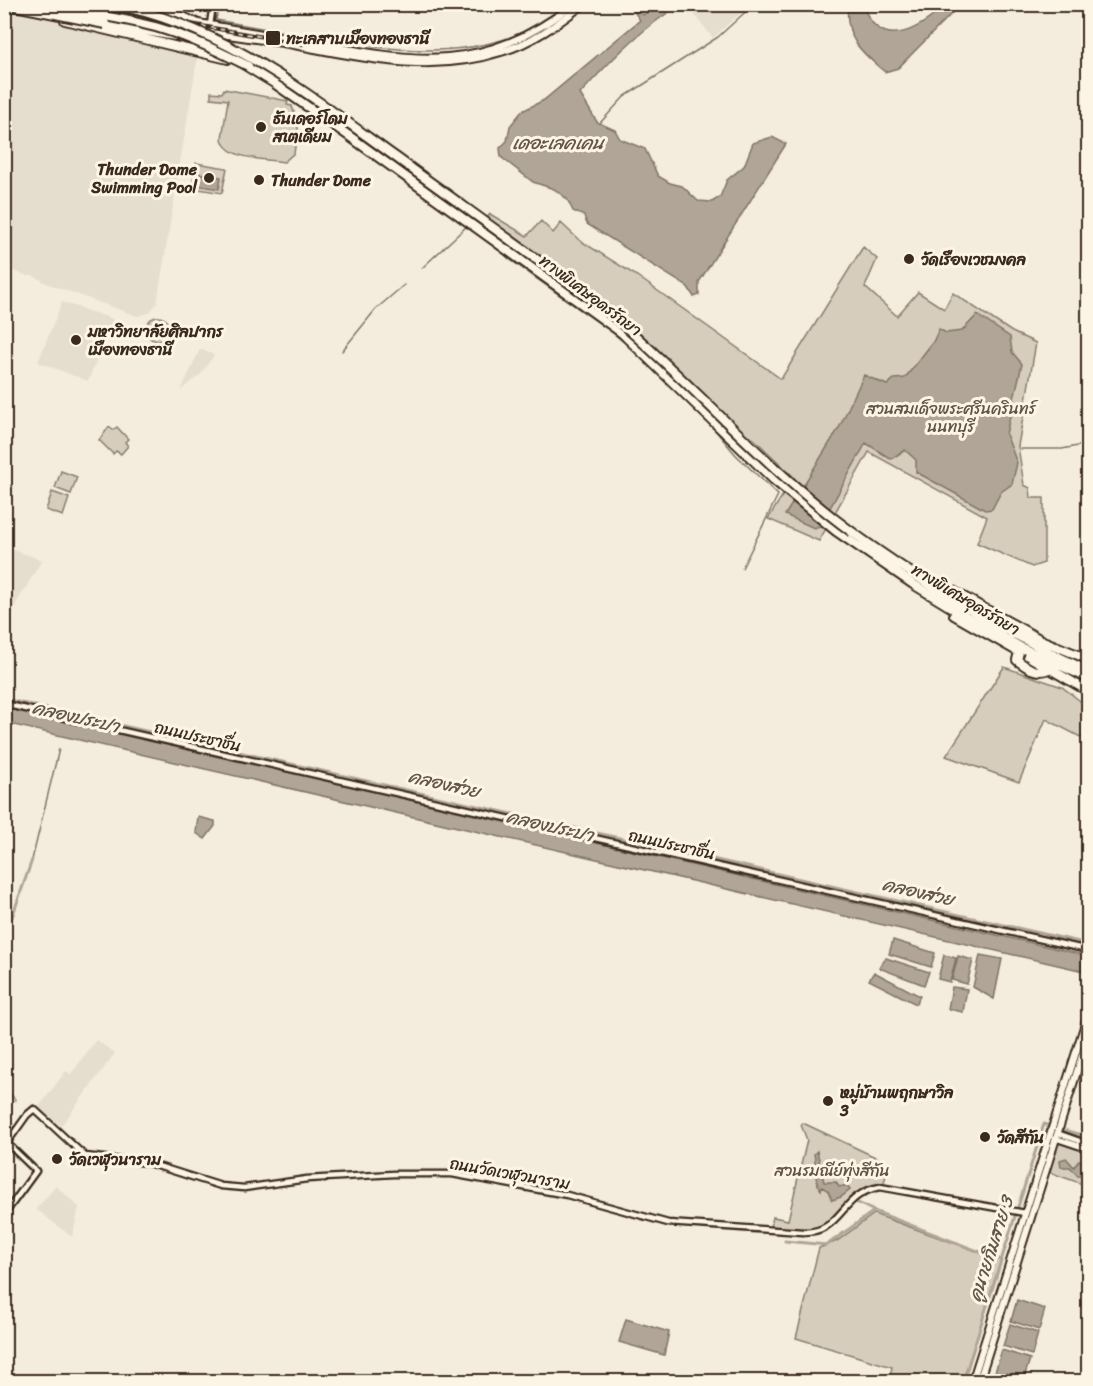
<svg xmlns="http://www.w3.org/2000/svg" width="1093" height="1386" viewBox="0 0 1093 1386" font-family="Sriracha,'Playpen Sans Thai',sans-serif">
  <style>
    .built { fill: #e5ddce }
    .green { fill: #d6cdbd; stroke: #887c6e; stroke-width: 1.5 }
    .water { fill: #b0a596; stroke: #817466; stroke-width: 1.5 }
    .lines { fill: none; stroke-linecap: round; stroke-linejoin: round }
    .stream { stroke: #817466; stroke-width: 1.5 }
    .canal { stroke: #b0a596; stroke-width: 3 }
    .minor-casing { stroke: #3b2a1e; stroke-width: 9 }
    .major-casing { stroke: #3b2a1e; stroke-width: 10 }
    .highway-casing { stroke: #3b2a1e; stroke-width: 12 }
    .minor { stroke: #fcf5e5; stroke-width: 4.5 }
    .major { stroke: #fcf5e5; stroke-width: 6 }
    .highway { stroke: #fcf5e5; stroke-width: 8 }
    .rail-casing { stroke: #3b2a1e; stroke-width: 4 }
    .rail { stroke: #fcf5e5; stroke-width: 1.5; stroke-dasharray: 4.5; stroke-linecap: butt }
    .highway-bridge-casing { stroke: #3b2a1e; stroke-width: 12; stroke-linecap: butt }
    .highway-bridge { stroke: #fcf5e5; stroke-width: 8 }
    .poi-dot { fill: #3b2a1e; stroke: #fcf5e5; stroke-width: 2 }
    .labels { text-anchor: middle; stroke-width: 6; stroke-linejoin: round; paint-order: stroke }
    .poi-label { font-size: 16px; font-weight: bold; fill: #3b2a1e; stroke: #fcf5e5; text-anchor: start }
    .street-label { font-size: 16px; fill: #3b2a1e; stroke: #fcf5e5 }
    .park-label { font-size: 16px; fill: #625346; stroke: #fcf5e5 }
    .water-label { font-size: 18px; font-style: italic; fill: #645548; stroke: #fcf5e5 }
  </style>
  <rect width="100%" height="100%" fill="#f4eddd"/>
  <filter id="ink" filterUnits="userSpaceOnUse"><feTurbulence type="fractalNoise" baseFrequency=".0167" numOctaves="2"/><feDisplacementMap in="SourceGraphic" scale="12" xChannelSelector="R" yChannelSelector="G"/><feConvolveMatrix kernelMatrix="1 2 1 2 8 2 1 2 1" color-interpolation-filters="sRGB"/></filter>
  <g filter="url(#ink)">
    <path class="built" d="M687,5h62l-36,33z
      M4,9l194,45 -41,249 -8,10 -12,3 -89,-32 -14,-8h-6l-23,-8z
      M62,302l51,17 -25,62 -50,-19z
      M200,349l14,6 -13,19 -20,16z
      M5,547l37,13 -29,49 -8,8z
      M96,1040l19,13 -54,73 -23,-18 28,-37 5,3z
      M56,1186l23,21 -7,30 -36,-28z"/>
    <path class="green" d="M224,89l64,12 -1,4 5,1 3,9 5,1 -6,37 -10,9c-17,-3 -59,-2 -62,-24l6,-38 -17,-2v-6l11,1z
      M196,163l31,5 -5,25 -30,-5z
      M490,214l37,22 14,-15 12,12 8,-10 18,17 58,36 144,103 82,-132 14,12 -12,28 32,29 21,-24 26,17 9,-16 59,39 24,11 -18,103 6,39 6,3 1,10h13v65l-12,4 -55,-24 10,-26 -118,-65 -50,89 -51,-22 26,-42 -40,-38 -12,-7 -101,-98 -154,-116z
      M146 329a12 12 0 1 1 24 0a12 12 0 1 1-24 0Z
      M109,427l4,3 4,-3 11,12 -3,3 3,4 -7,8 -5,-3 -3,3 -14,-14z
      M61,471l16,6 -6,17 -16,-6z
      M52,492l17,6 -6,18 -17,-6z
      M1004,667l58,20 26,20v34l-42,-22 -27,63 -73,-26z
      M803,1123l87,41 -7,21c-47,4 -38,38 -69,45 -13,2 -30,-3 -43,-4l2,-9 15,3 19,-80 -6,-15z
      M1060,1143l28,9v34l-42,-15 9,-26z
      M874,1214l127,46 -38,121h-74l3,-14 -96,-29 23,-90 18,-7z"/>
    <path class="water" d="M657,5h6l6,7c-34,23 -61,51 -89,82l17,28 18,8 5,9 25,10 13,27 12,7 12,3 16,15 14,1 8,-5 7,-17 17,-14 9,-23 19,-6 14,7 -87,138v13l-5,2 -6,-10 -101,-63 -3,-8 -11,-5 -6,-12 -13,-10 -21,-7 -32,-25 -1,-9 7,-7 3,-15 12,-15 22,-11 96,-80 -7,-10 3,-3 7,8z
      M848,5h15c17,49 57,24 83,0h14l-62,63 -13,4c-23,-19 -41,-34 -37,-67z
      M198,173l23,4 -2,12 -23,-4z
      M977,315l33,22 2,15 10,12 -16,70 11,29 -5,21 -11,8 -9,17 -7,1 -69,-38v-12l-11,-10 -14,9 -25,-16 -46,83 -6,2 -29,-13 54,-87 25,-53 23,10 7,-6 11,-1 28,-36 6,-13 7,4 16,-2z
      M5,707l1083,249v16l-1083,-249z
      M198,817l17,4v5l-10,13 -9,-6z
      M893,940l42,13 -4,14 -42,-13z
      M944,955l12,3 -6,24 -12,-3z
      M980,955l22,4 -8,40 -21,-12z
      M958,956l15,4 -6,24 -15,-4z
      M886,958l43,14 -5,13 -45,-17z
      M874,972l46,24 -4,8 -47,-24z
      M952,987l15,2 -4,23 -15,-3z
      M817,1151l7,31h12l3,5 8,-2 3,5 -9,7 -9,3 -4,-9 -6,-4 -1,3c-8,-11 -4,-24 -7,-36z
      M1066,1158l8,9 5,-7 5,2 1,11 -7,3 -8,-9h-9l-1,-7z
      M1017,1300l28,9 -6,21 -28,-9z
      M626,1319l43,13 -5,23 -45,-13z
      M1010,1324l28,9 -6,22 -29,-9z
      M1002,1350l28,9 -7,22 -28,-9z"/>
    <g class="lines">
      <path class="stream" d="M218,7l1,-3
        M563,8l4,-4
        M217,14l-1,6 142,25
        M367,46c60,7 120,8 174,-23
        M600,123l24,-26 94,-60 36,-33
        M497,247l12,12 105,75 29,24
        M422,268l45,-42
        M342,351l34,-42 28,-24
        M653,368l56,55 27,32 42,40 -36,73
        M1021,449h41l26,-5
        M32,860l27,-111"/>
      <path class="canal" d="M4,699l1084,245
        M4,940l28,-80
        M4,1088l11,12
        M854,1201l20,10
        M785,1241l42,4 47,-34 127,49
        M963,1382l81,-258 44,13"/>
      <g class="minor-casing">
        <path id="minor" d="M210,25l3,-21
          M4,704l1084,246
          M1057,1133l31,11
          M1055,1138l33,11
          M4,1215l32,-44 -29,-28 20,-28 7,-6 51,47 63,7 73,23 23,2 63,-9 87,-5h58l115,21 101,28 135,9c40,1 36,-38 77,-45l145,26"/>
      </g>
      <g class="major-casing">
        <path id="major" d="M60,4l41,8
          M95,4l20,4
          M129,17l55,11
          M169,18c47,8 93,16 140,24 106,20 173,33 265,-38
          M200,31c33,5 66,9 99,15 67,13 135,28 202,6 31,-9 57,-28 83,-48
          M972,1382l116,-368
          M979,1382l109,-345"/>
      </g>
      <g class="highway-casing">
        <path id="highway" d="M154,4l42,19
          M65,20l163,39
          M105,24l70,12
          M243,64l31,19 78,55 270,195 152,147 62,51 77,53 49,30 60,34 66,30
          M852,532c73,53 154,101 236,139
          M951,590l92,51 45,18
          M954,615l63,36
          M1019,652l-2,8c9,7 20,15 32,9
          M1028,656l60,35"/>
      </g>
      <use href="#minor" class="minor"/>
      <use href="#major" class="major"/>
      <use href="#highway" class="highway"/>
      <g class="rail-casing">
        <path id="rail" d="M78,4l225,40"/>
      </g>
      <use href="#rail" class="rail"/>
      <g class="highway-bridge-casing">
        <path id="highway-bridge" d="M5,4l100,20
          M38,4c41,9 84,13 124,25 30,9 58,23 86,37
          M111,4c110,20 198,91 286,154 70,51 140,101 210,153 84,70 156,156 245,221"/>
      </g>
      <use href="#highway-bridge" class="highway-bridge"/>
    </g>
  </g>
  <g class="poi-dot">
    <rect x="265" y="30" width="16" height="16" rx="3"/>
    <circle cx="261" cy="127" r="6"/>
    <circle cx="209" cy="178" r="6"/>
    <circle cx="259" cy="180" r="6"/>
    <circle cx="909" cy="259" r="6"/>
    <circle cx="76" cy="340" r="6"/>
    <circle cx="828" cy="1101" r="6"/>
    <circle cx="985" cy="1137" r="6"/>
    <circle cx="57" cy="1159" r="6"/>
  </g>
  <g class="labels">
    <g class="poi-label">
      <text x="286" y="44">ทะเลสาบเมืองทองธานี</text>
      <text x="273" y="124">ธันเดอร์โดม<tspan x="273" dy="18">สเตเดียม</tspan></text>
      <text x="197" y="175" text-anchor="end">Thunder Dome<tspan x="197" dy="18">Swimming Pool</tspan></text>
      <text x="271" y="186">Thunder Dome</text>
      <text x="921" y="265">วัดเรืองเวชมงคล</text>
      <text x="88" y="337">มหาวิทยาลัยศิลปากร<tspan x="88" dy="18">เมืองทองธานี</tspan></text>
      <text x="840" y="1098">หมู่บ้านพฤกษาวิล<tspan x="840" dy="18">3</tspan></text>
      <text x="997" y="1143">วัดสีกัน</text>
      <text x="69" y="1165">วัดเวฬุวนาราม</text>
    </g>
    <g class="street-label">
      <text transform="translate(591 295) rotate(37)" y="6">ทางพิเศษอุดรรัถยา</text>
      <text transform="translate(966 599) rotate(31)" y="6">ทางพิเศษอุดรรัถยา</text>
      <text transform="translate(198 736) rotate(13)" y="6">ถนนประชาชื่น</text>
      <text transform="translate(672 844) rotate(13)" y="6">ถนนประชาชื่น</text>
      <text transform="translate(510 1173) rotate(10)" y="6">ถนนวัดเวฬุวนาราม</text>
    </g>
    <g class="park-label">
      <text x="951" y="414">สวนสมเด็จพระศรีนครินทร์<tspan x="951" dy="18">นนทบุรี</tspan></text>
      <text x="832" y="1176">สวนรมณีย์ทุ่งสีกัน</text>
    </g>
    <g class="water-label">
      <text x="558" y="149">เดอะเลคเคน</text>
      <text transform="translate(76 717) rotate(13)" y="6">คลองประปา</text>
      <text transform="translate(444 784) rotate(13)" y="6">คลองส่วย</text>
      <text transform="translate(550 826) rotate(13)" y="6">คลองประปา</text>
      <text transform="translate(918 892) rotate(13)" y="6">คลองส่วย</text>
      <text transform="translate(991 1249) rotate(-72)" y="6">คูนายกิมสาย 3</text>
    </g>
  </g>
  <rect width="1093" height="1386" fill="none" stroke="#fcf5e5" stroke-width="24"/>
  <rect x="12" y="12" width="1069" height="1362" fill="none" stroke="#3b2a1e" stroke-width="2" filter="url(#ink)"/>
</svg>
